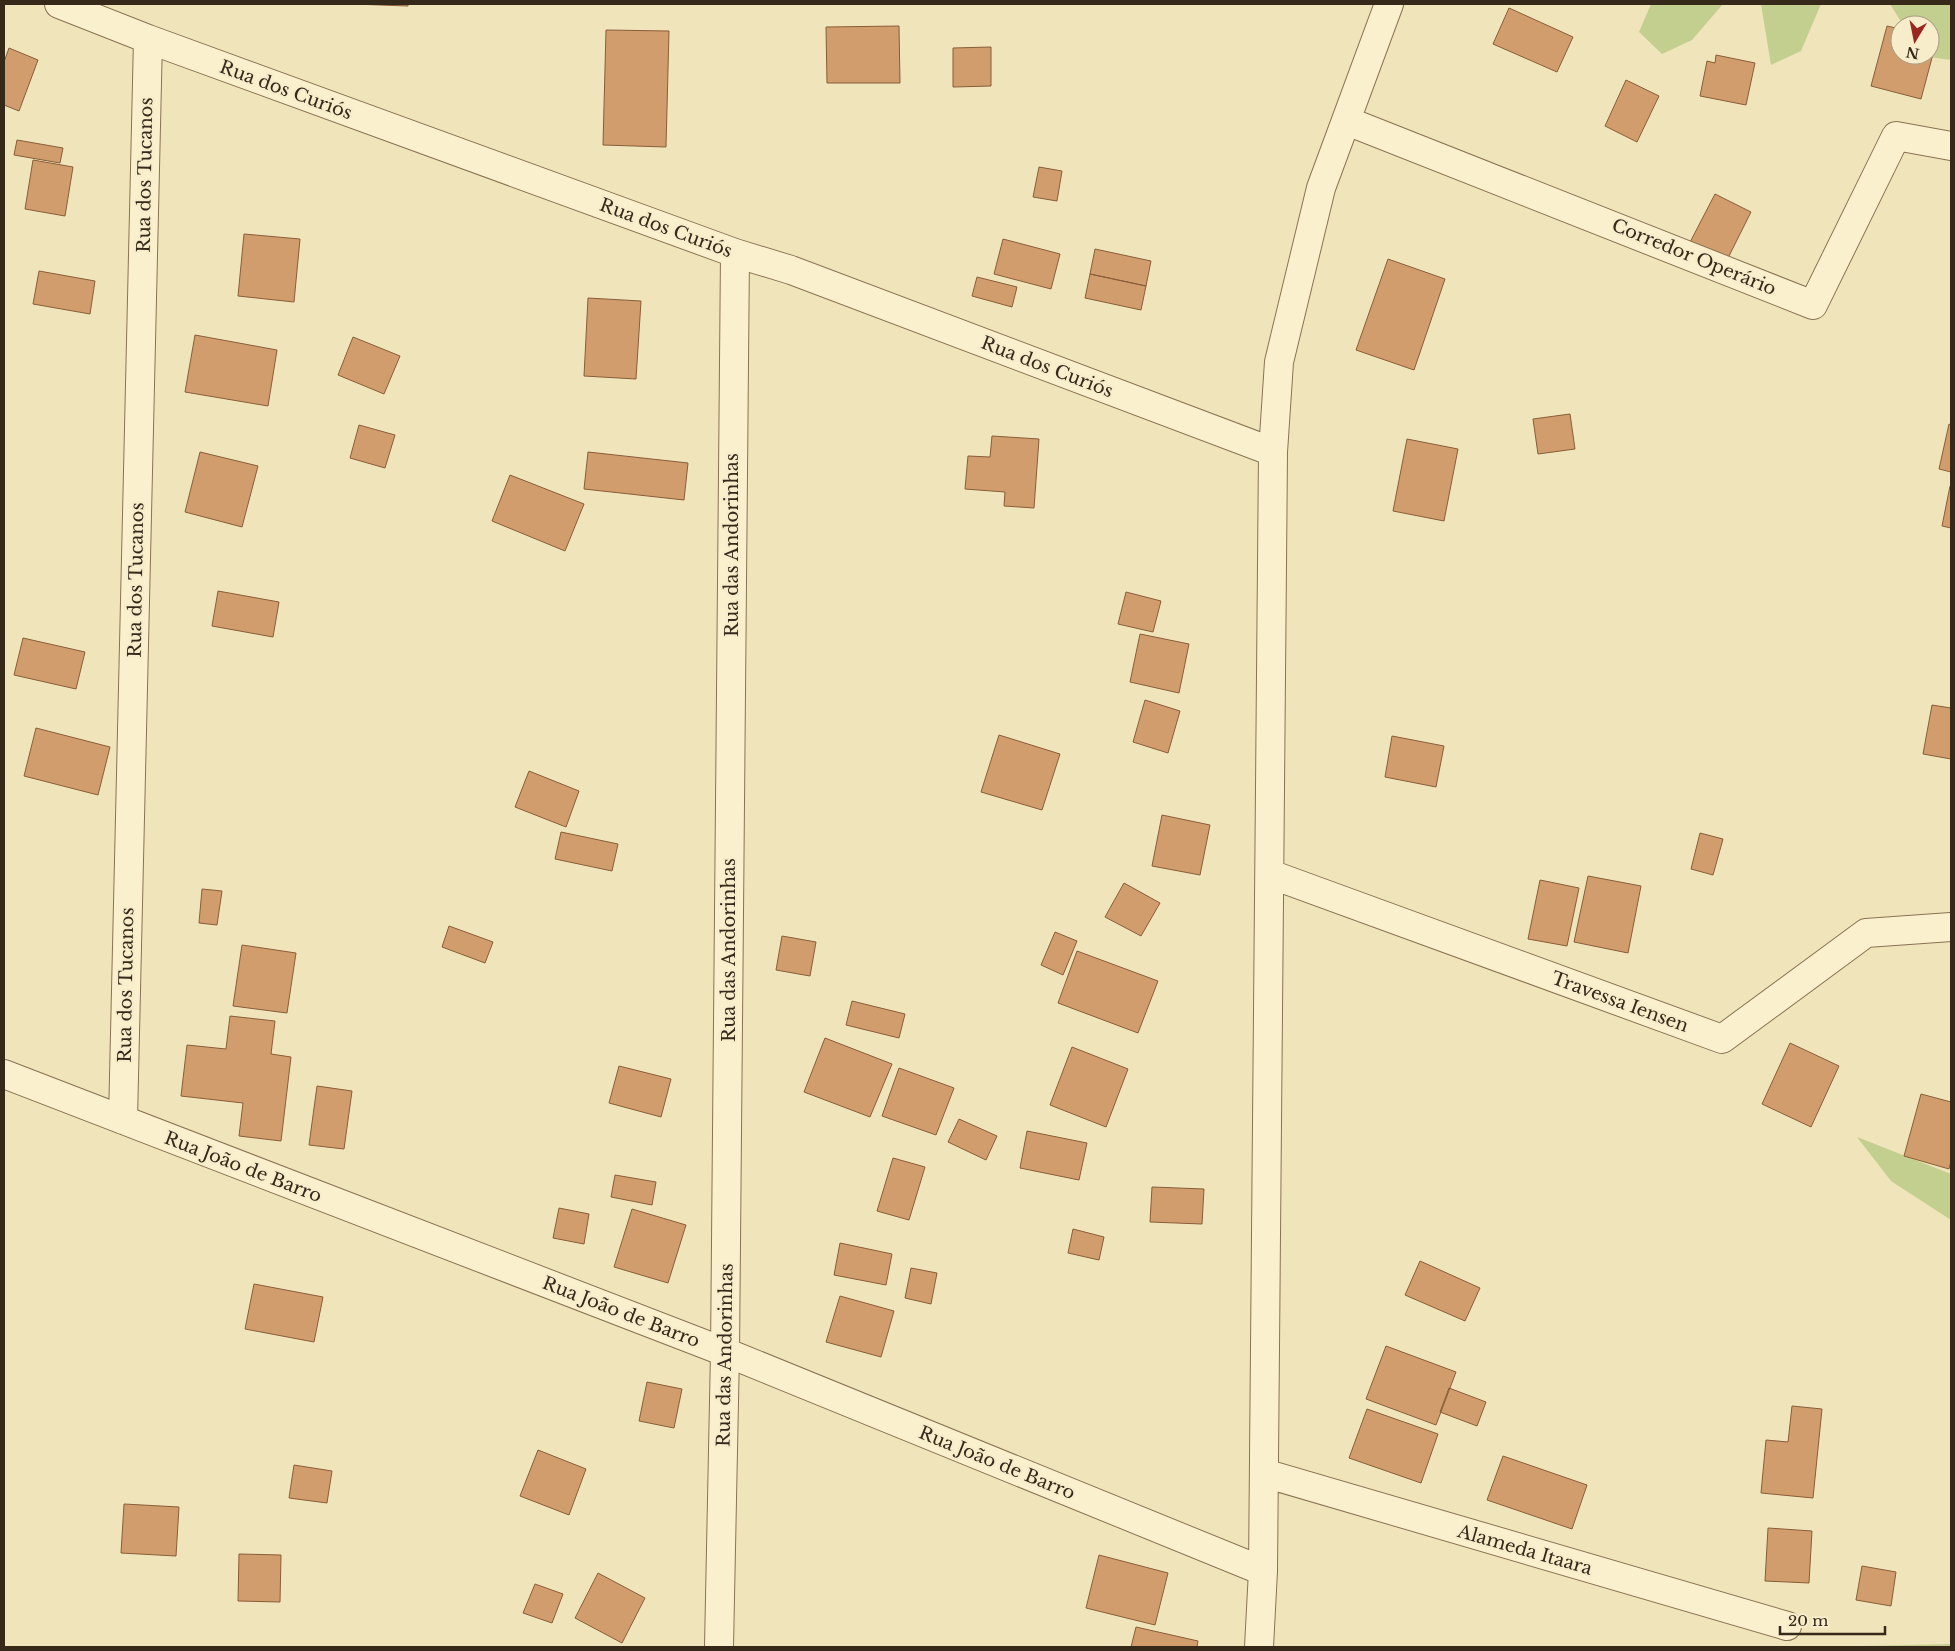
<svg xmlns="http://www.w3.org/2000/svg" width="1955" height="1651" viewBox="0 0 1955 1651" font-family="'Libre Baskerville',serif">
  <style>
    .green { fill: #c3cf8e }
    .building { fill: #d19d6d; stroke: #895d38 }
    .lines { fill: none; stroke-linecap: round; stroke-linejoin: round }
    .minor-casing { stroke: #887353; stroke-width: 30 }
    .minor { stroke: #fbf0cd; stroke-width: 28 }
    .labels { text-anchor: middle; stroke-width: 4.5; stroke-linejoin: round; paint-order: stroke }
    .street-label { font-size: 18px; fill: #36291a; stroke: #f7edca }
  </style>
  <rect width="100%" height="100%" fill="#f0e4ba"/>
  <path class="green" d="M1651,4h72l-31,36 -30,14 -23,-22z
    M1761,4h60l-20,47 -30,14z
    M1890,4h61v56l-29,-4 8,-1v-30h-27z
    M1857,1137l94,37v46l-60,-39z
    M1951,1644v3h-137z"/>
  <path class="building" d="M353,4h55v2z
    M1509,8l64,29 -16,35 -64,-28z
    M899,26l1,57h-73l-1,-56z
    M1887,26l13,3v26h30v-18l7,2 -16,60 -50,-13z
    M606,30l63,1 -3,116 -63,-2z
    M991,47v39l-38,1v-39z
    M9,48l29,12 -19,51 -15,-6v-43z
    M1716,55l39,8 -9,42 -46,-9 7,-35 8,2z
    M1626,80l33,16 -22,46 -32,-16z
    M17,140l46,8 -3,15 -46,-8z
    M33,160l40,7 -8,49 -40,-7z
    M1039,167l23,4 -5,30 -24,-4z
    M1715,194l36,18 -27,54 -37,-18z
    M244,234l56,5 -6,63 -56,-6z
    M1003,239l57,15 -9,35 -57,-15z
    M1095,249l56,12 -5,25 -56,-12z
    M1388,259l57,20 -31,91 -58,-20z
    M39,271l56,10 -5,33 -57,-10z
    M1090,274l56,12 -5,24 -56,-12z
    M977,277l40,10 -5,20 -40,-11z
    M588,298l53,3 -5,78 -52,-3z
    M195,335l82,15 -9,56 -83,-14z
    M353,337l47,19 -16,38 -46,-19z
    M1570,414l5,35 -37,5 -5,-35z
    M1949,424l2,1v47l-12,-3z
    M359,425l36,10 -10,33 -35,-10z
    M992,436l47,3 -5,69 -30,-2 1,-14 -40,-3 3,-33 22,1z
    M1407,439l51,10 -14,72 -51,-10z
    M200,452l58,14 -16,61 -57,-15z
    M588,452l100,11 -4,37 -100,-11z
    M510,475l74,29 -19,47 -73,-30z
    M1950,486h1v42l-9,-2z
    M218,591l61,11 -6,35 -61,-11z
    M1126,592l35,9 -8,31 -35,-8z
    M1140,634l49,10 -10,49 -49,-11z
    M23,638l62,14 -9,37 -62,-14z
    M1145,700l35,11 -12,42 -35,-11z
    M1932,705l19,3v51l-28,-5z
    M36,728l74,19 -12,48 -74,-19z
    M999,735l61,19 -18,56 -61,-18z
    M1392,736l52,10 -8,41 -51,-10z
    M529,771l50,20 -13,36 -51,-20z
    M1162,815l48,10 -10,50 -48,-9z
    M561,832l57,12 -6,27 -57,-12z
    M1700,833l23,6 -10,36 -22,-6z
    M1588,876l53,10 -13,67 -54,-11z
    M1540,880l39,8 -12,58 -39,-7z
    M1124,883l36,20 -19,33 -36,-19z
    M202,889l20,2 -5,34 -18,-2z
    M449,926l44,16 -8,21 -43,-16z
    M1055,932l22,9 -14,34 -22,-10z
    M782,936l34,6 -6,34 -34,-6z
    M242,945l54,8 -9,60 -54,-7z
    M1077,951l81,30 -20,52 -80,-30z
    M852,1001l53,13 -6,24 -53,-13z
    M230,1016l45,5 -4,33 20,3 -10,84 -42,-5 4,-33 -62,-7 6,-51 39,4z
    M825,1038l67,26 -22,53 -66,-25z
    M1790,1043l49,23 -28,61 -49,-23z
    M1072,1047l56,22 -22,58 -56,-22z
    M619,1066l52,13 -10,38 -52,-14z
    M899,1068l55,20 -18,47 -54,-19z
    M317,1086l35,5 -8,58 -35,-4z
    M1921,1094l30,8v59l-2,8 -45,-13z
    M959,1119l38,17 -11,24 -38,-18z
    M1027,1131l60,12 -8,37 -59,-12z
    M893,1158l32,9 -16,53 -32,-9z
    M615,1175l41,7 -4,23 -41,-8z
    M1152,1187l52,2 -2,35 -52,-2z
    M559,1208l30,6 -5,30 -31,-6z
    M632,1209l54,16 -18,58 -54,-16z
    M1073,1229l31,8 -5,23 -31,-7z
    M840,1243l52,11 -6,31 -52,-10z
    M1420,1261l60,27 -15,33 -60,-26z
    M911,1268l26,5 -6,31 -26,-6z
    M254,1284l69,13 -9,45 -69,-13z
    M840,1296l54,15 -13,46 -55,-15z
    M1386,1346l70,26 -20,53 -70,-26z
    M647,1382l35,7 -8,39 -35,-7z
    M1449,1388l37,14 -9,24 -37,-14z
    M1792,1406l30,3 -9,89 -52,-5 5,-53 22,2z
    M1367,1409l71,25 -17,49 -72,-25z
    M538,1450l48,19 -17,46 -49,-19z
    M1503,1456l84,29 -15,44 -85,-29z
    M294,1465l38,6 -5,32 -38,-5z
    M124,1504l55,3 -3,49 -55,-3z
    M1768,1528l44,3 -3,52 -44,-2z
    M239,1554l42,1 -1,47 -42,-1z
    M1099,1555l69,18 -13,52 -69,-17z
    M1862,1566l34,6 -5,34 -35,-6z
    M598,1573l47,25 -23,45 -47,-25z
    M535,1584l28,10 -11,29 -29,-10z
    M1136,1627l62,14 -1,6h-66z"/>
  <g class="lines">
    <g class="minor-casing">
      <path id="minor" d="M59,4l89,35 587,214 56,17 482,182
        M1347,121l466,184 83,-169 55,10
        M1270,874l452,165 144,-106 85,-6
        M4,1074l721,278 538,219
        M123,1120l25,-1081
        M1264,1473l523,153
        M719,1647l6,-295 10,-1099
        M1259,1647l4,-76 10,-1119 6,-90 42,-174 68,-184"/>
    </g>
    <use href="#minor" class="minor"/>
  </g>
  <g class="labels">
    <g class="street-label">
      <text transform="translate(286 90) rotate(20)" y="6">Rua dos Curiós</text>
      <text transform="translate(145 175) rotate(-89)" y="6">Rua dos Tucanos</text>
      <text transform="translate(666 228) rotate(20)" y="6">Rua dos Curiós</text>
      <text transform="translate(1694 257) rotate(22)" y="6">Corredor Operário</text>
      <text transform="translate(1047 367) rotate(21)" y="6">Rua dos Curiós</text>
      <text transform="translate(732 545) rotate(-90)" y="6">Rua das Andorinhas</text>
      <text transform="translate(136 580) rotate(-89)" y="6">Rua dos Tucanos</text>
      <text transform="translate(729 950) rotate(-90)" y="6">Rua das Andorinhas</text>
      <text transform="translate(126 985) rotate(-89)" y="6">Rua dos Tucanos</text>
      <text transform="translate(1620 1002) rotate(20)" y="6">Travessa Iensen</text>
      <text transform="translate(243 1167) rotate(21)" y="6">Rua João de Barro</text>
      <text transform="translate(621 1312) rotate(21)" y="6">Rua João de Barro</text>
      <text transform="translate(725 1355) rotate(-89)" y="6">Rua das Andorinhas</text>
      <text transform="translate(997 1463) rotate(22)" y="6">Rua João de Barro</text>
      <text transform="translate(1525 1550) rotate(16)" y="6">Alameda Itaara</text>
    </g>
  </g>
  <rect width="1955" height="1651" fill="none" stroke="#36291a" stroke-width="10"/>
  <g transform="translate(1915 40) rotate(190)"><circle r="24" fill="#f7edca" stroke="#aa9f84"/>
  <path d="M0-4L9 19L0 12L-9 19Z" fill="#9b2620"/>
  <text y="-8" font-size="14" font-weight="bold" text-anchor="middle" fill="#36291a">N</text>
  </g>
  <path d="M1780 1626v8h105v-8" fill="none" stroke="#36291a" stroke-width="2.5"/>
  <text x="1788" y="1626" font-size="15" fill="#36291a" stroke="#f7edca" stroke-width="4" paint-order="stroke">20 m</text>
</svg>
